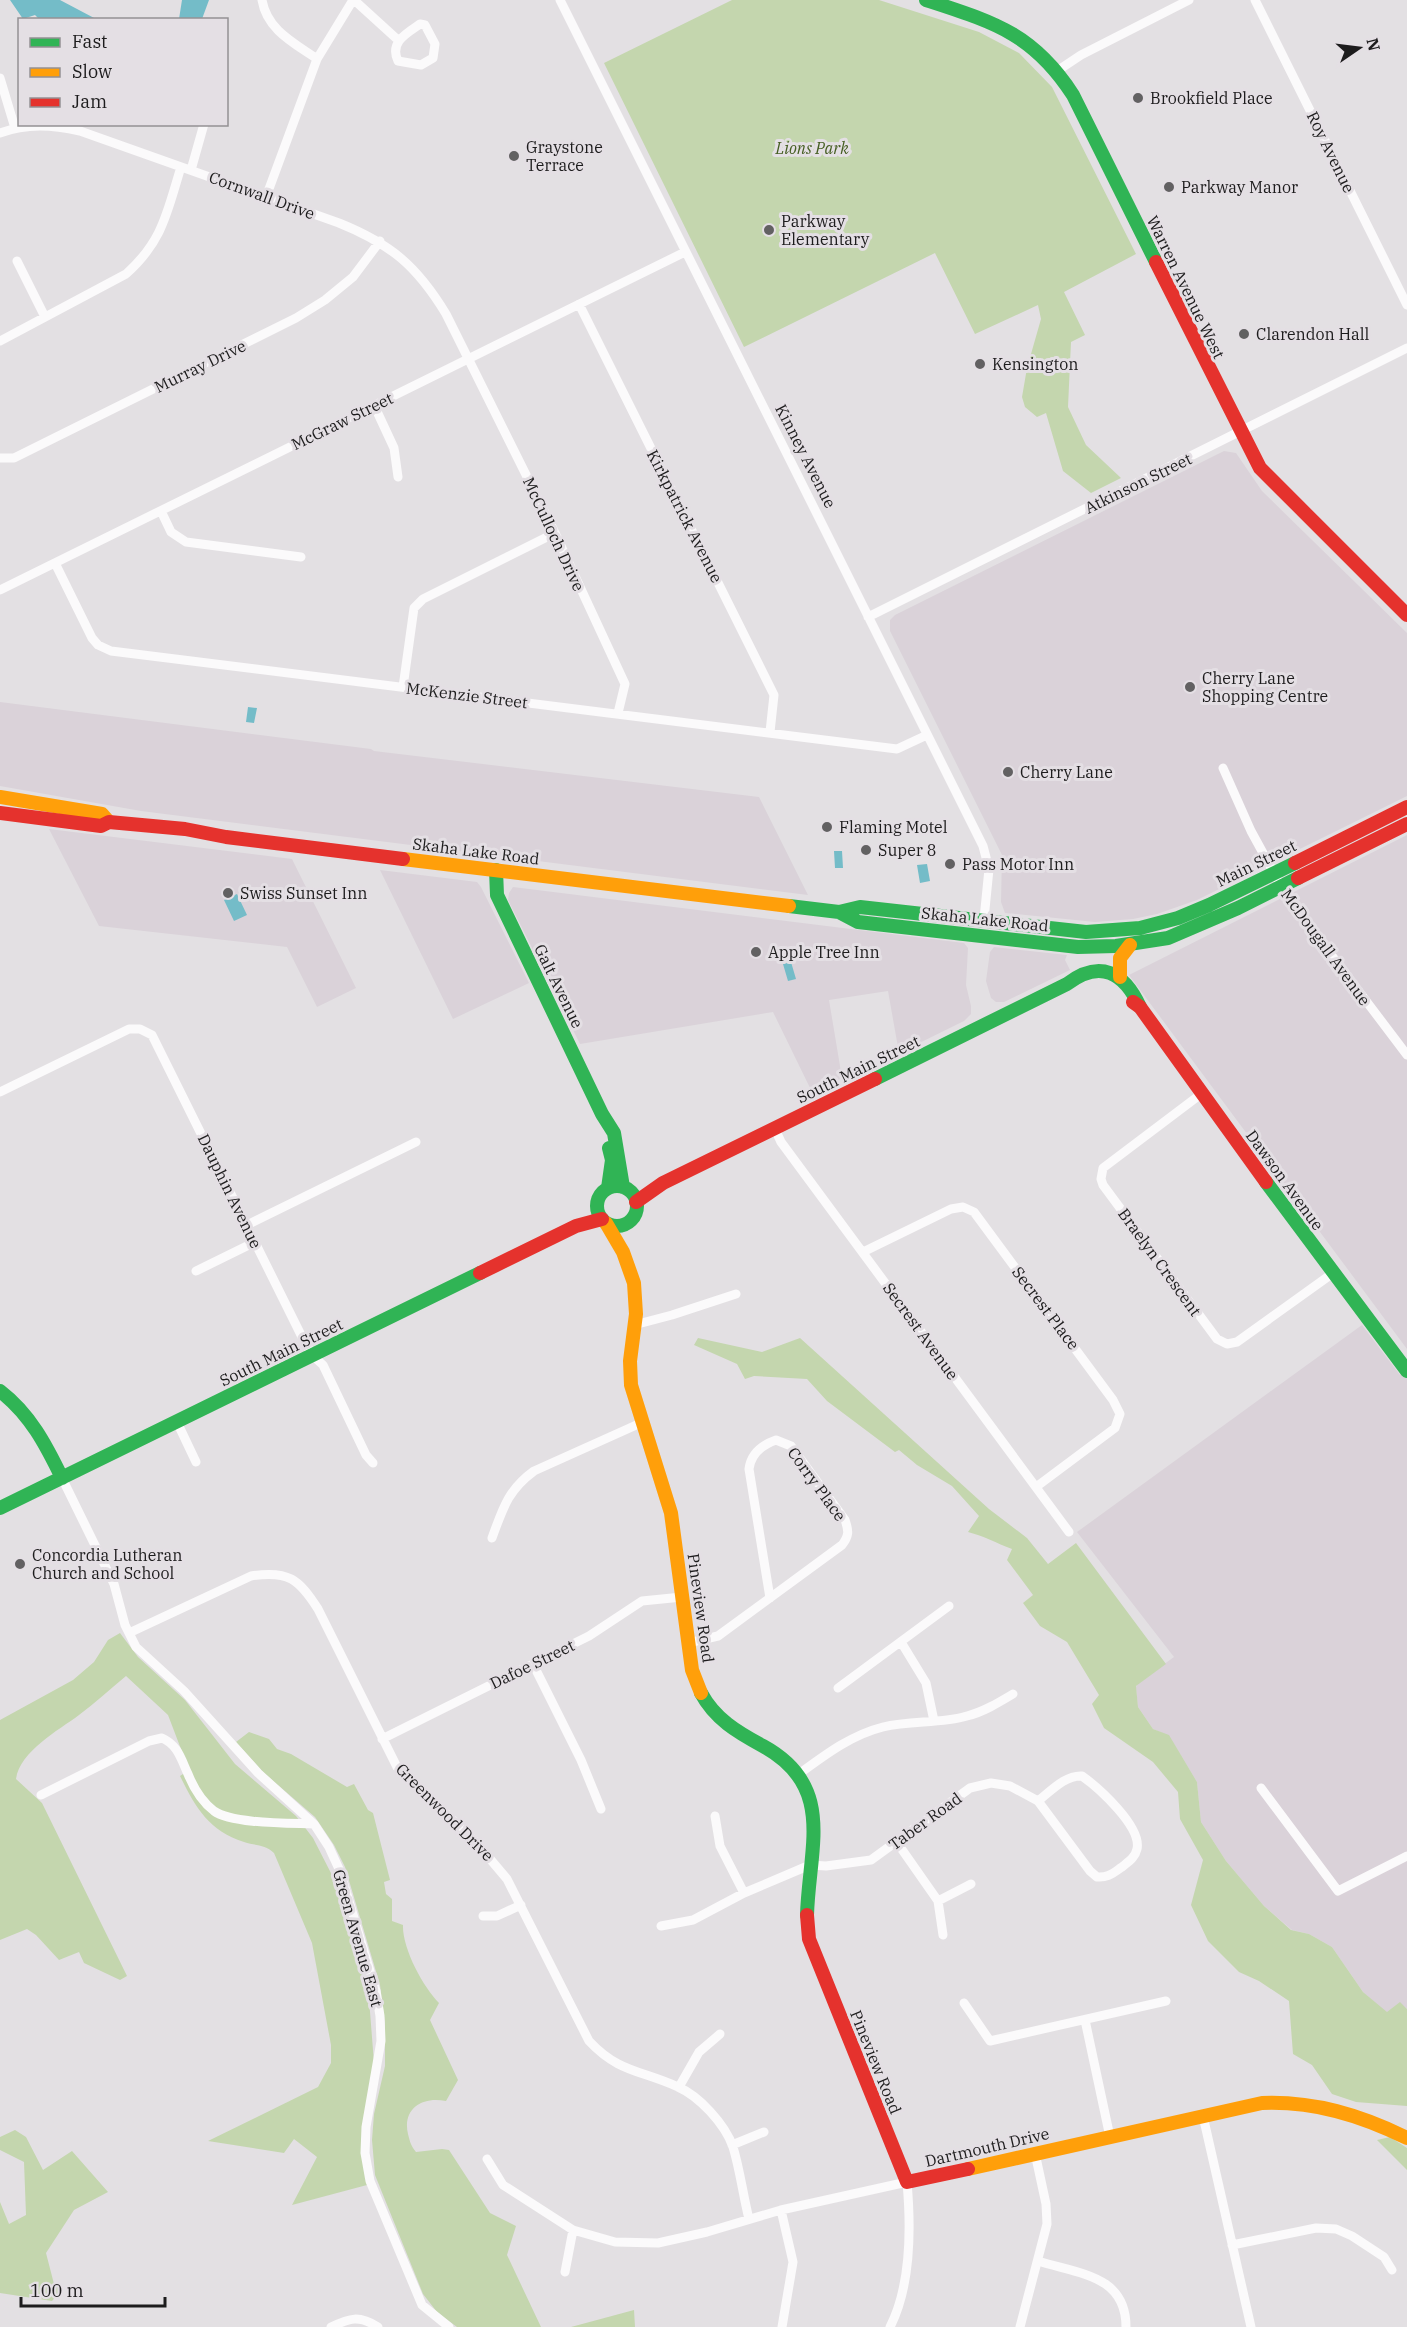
<svg xmlns="http://www.w3.org/2000/svg" width="1407" height="2327" viewBox="0 0 1407 2327" font-family="'IBM Plex Serif',serif">
  <style>
    .built { fill: #dad2d9 }
    .green { fill: #c4d6ae }
    .water { fill: #74bcc8 }
    .lines { fill: none; stroke-linecap: round; stroke-linejoin: round }
    .street { stroke: #fbfafb; stroke-width: 9 }
    .fast { stroke: #30b455; stroke-width: 14 }
    .slow { stroke: #ff9f0a; stroke-width: 14 }
    .jam { stroke: #e5322d; stroke-width: 14 }
    .poi-dot { fill: #626162; stroke: #e4dfe4; stroke-width: 2 }
    .labels { text-anchor: middle; stroke-width: 6; stroke-linejoin: round; paint-order: stroke }
    .poi-label { font-size: 16px; fill: #1d1c1d; stroke: #e4dfe4; text-anchor: start }
    .park-label { font-size: 16px; font-style: italic; fill: #455e22; stroke: #e4dfe4 }
    .street-label { font-size: 16px; fill: #1d1c1d; stroke: #e4dfe4 }
  </style>
  <rect width="100%" height="100%" fill="#e3e0e3"/>
  <path class="built" d="M1224,451l12,2 26,38 145,142v163l-210,104 -40,14 -24,5 -38,3 -90,-9 -4,-11 1,-47 -112,-224v-11l5,-5z
    M0,702l371,47 3,2 385,46 49,98 -667,-84 -141,-25z
    M49,829l243,30 64,129 -39,19 -30,-60 -188,-21z
    M1407,835v514l-278,-374z
    M380,870l97,12 4,5 48,96 -76,36z
    M513,887l451,56 4,5 -2,37 5,21v8l-7,7 -65,32 -11,-62 -59,9 13,78 -30,14 -39,-80 -193,32 -72,-144 1,-7z
    M994,947l73,8 -2,5 5,10 -66,32h-8l-5,-4 -5,-17 4,-29z
    M1362,1325l38,50 7,-5v639l-7,-6 -13,10 -24,-21 -31,-45 -23,-13 -17,-4 -28,-24 -38,-45 -25,-39 -4,-40 -28,-46 -16,-7 -15,-22 -2,-20 2,-4 36,-26 -97,-125z"/>
  <path class="green" d="M732,0h147l100,32 40,21 33,34 84,167 -72,38 21,43 -14,7 -3,65 18,38 35,33 -30,15 -28,-22 -17,-58 -9,4 -12,-10 -3,-10 5,-29 14,-49 -3,-14 -63,29 -40,-81 -191,94 -140,-284z
    M698,1338l64,14 38,-14 189,171 38,29 21,26 28,-21 90,121 -30,22 2,21 15,22 16,6 28,47 4,40 25,39 38,45 27,24 18,4 23,13 31,45 24,20 13,-10 7,7v97l-51,-4 -24,-8 -20,-29 -19,-11 -4,-53 -30,-20 -20,-9 -31,-31 -17,-36 12,-45 -23,-41 -2,-27 -25,-30 -49,-34 -12,-24 7,-9 -32,-53 -27,-16 -17,-23 10,-8 -26,-35 5,-11c-16,-6 -28,-13 -44,-17l11,-16 -27,-30 -35,-21 -18,-15 -4,2 -68,-51 -20,-22 -53,-3 -9,3 -8,-15 -43,-19z
    M120,1633l18,24 47,43 50,64 61,52 17,22 21,41 23,71 12,49 5,64 -13,80 6,42 -75,20 25,-48 -23,-18 -10,14 -76,-12 110,-54 13,-24v-18l-19,-102 -38,-90c-9,-9 -18,-7 -30,-11 -36,-12 -48,-34 -64,-66l9,-6 -21,-55 -42,-39c-16,13 -31,27 -47,39 -20,15 -59,36 -63,64l26,24 85,173 -7,4 -36,-17 -5,-11 -20,8 -23,-25 -9,-6 -27,11v-220l73,-40 21,-18 14,-22z
    M249,1732l20,7 8,10 14,5 56,33 7,-3 14,26 5,3 17,67 -6,2 2,12 6,5v22l11,4c-1,23 20,62 36,78l-9,17 28,60 -12,21c-23,-5 -44,7 -38,33 2,8 3,12 8,18l26,-3 7,1 41,63 26,13 -9,29 34,72h-84l-20,-15 -14,-18 -48,-119 -3,-35 2,-26 11,-48v-42l-5,-39 -35,-118 -11,-22 -19,-28 -51,-44 -28,-31z
    M15,2130l11,7 17,33 29,-19 36,41 -34,18 -28,43 8,31 7,6 -9,11 -52,-8v-91l9,22 17,-9 -2,-53 -24,-12v-13z
    M1390,2137l17,11v22l-30,-30z
    M634,2310l1,17h-64z"/>
  <path class="water" d="M10,0h50l36,19h-57l-4,-4 -12,4z
    M182,0h27l-7,19h-23z
    M248,707l9,1 -3,15 -8,-1z
    M834,851h8l1,17h-8z
    M927,864l3,17 -10,2 -3,-18z
    M237,894l10,21 -13,6 -10,-21z
    M791,962l5,17 -8,2 -5,-17z"/>
  <g class="lines">
    <path class="street" d="M262,0c5,30 32,43 55,59
      M354,0l44,40
      M560,0l423,846 6,23 -5,50
      M1255,0l152,305
      M420,24l5,1 10,19 -2,14 -12,7 -23,-4c-9,-19 9,-28 22,-37z
      M1057,71l24,-16 108,-55
      M0,78l15,50
      M0,133c27,-10 53,-8 80,-2l259,92c52,21 78,43 107,91l109,219 70,151 -7,29
      M191,170l13,-46
      M266,197l51,-138 36,-59
      M17,261l28,56
      M579,304l195,391 -4,37
      M0,341l126,-67c37,-33 41,-62 55,-107
      M374,405l20,43 4,29
      M0,458h14l282,-140 29,-18 28,-23 27,-36
      M161,511l10,21 15,10 115,15
      M55,563l37,75 6,7 13,6 786,98 30,-14
      M0,590l685,-338
      M868,617l539,-269
      M403,687l11,-79 9,-9 132,-66
      M1223,768l28,63 35,64 121,160
      M0,1092l129,-63h11l12,6 151,304 9,16 11,10 43,90 7,8
      M1201,1094l-98,74 -2,11 2,6 114,154 10,5 10,-2 96,-69
      M775,1129l6,13 288,390
      M247,1225l169,-83
      M863,1252l88,-43 12,-2 11,5 139,188 7,14 -5,14 -79,59
      M196,1271l59,-29
      M634,1325l38,-10 64,-21
      M177,1422l19,40
      M62,1478l52,106 11,41 11,22 48,44 74,82 56,51 15,23 11,24 36,120 4,25 1,25 -15,86 -1,26 5,28 52,124 27,22
      M492,1538c11,-30 16,-48 42,-67l109,-49
      M129,1633l122,-57c37,-6 48,3 67,33l79,158 77,73 33,39 82,162c30,32 52,29 89,46 21,9 47,37 55,60 7,23 10,48 16,72
      M901,1642l25,41 8,38
      M688,1643l30,-7 124,-91c7,-9 7,-14 3,-25l-54,-74 -15,-6c-14,5 -25,13 -27,29l21,129
      M533,1664l48,96 20,49
      M838,1688l111,-82
      M382,1739l207,-103 53,-35 40,-4
      M799,1774c26,-19 52,-39 84,-47 28,-7 57,-3 84,-11 16,-4 31,-13 46,-22
      M1261,1788l77,103 69,-35
      M41,1795l108,-54 13,-3c16,7 19,21 26,36 6,15 13,27 26,37 18,13 77,12 100,13
      M715,1816l5,30 24,47
      M896,1841l42,60 5,34
      M938,1901l33,-17
      M483,1916h14l24,-11
      M661,1926l32,-6 51,-27 66,-28 16,1 45,-6 99,-72 21,-5 19,3 28,15 52,70 7,6c11,1 16,-4 25,-10 6,-5 13,-9 15,-18 5,-22 -38,-61 -55,-73 -17,-1 -31,15 -44,25
      M964,2003l26,38 176,-40
      M1085,2020l25,117
      M679,2087l20,-35 21,-18
      M1203,2116l48,211
      M732,2145l32,-13
      M487,2159l16,26 70,45 42,12 43,1 49,-11 74,-22 126,-28c4,45 4,104 -17,145
      M781,2210l12,52 -11,65
      M1232,2245l84,-17 20,1 16,7 32,21 8,13
      M1038,2261c41,13 88,14 88,66
      M565,2272l8,-42
      M331,2327c19,-9 28,-12 47,0
      M1020,2327l27,-103 -1,-20 -11,-51"/>
    <path class="fast" d="M926,0c67,22 107,33 147,95l83,167
      M496,870l1,25 105,219 12,19 9,54
      M789,906l50,6 21,-5 226,25 54,-4 38,-10 31,-13 86,-42
      M839,912l19,10 220,25 38,-1 52,-8 70,-30 60,-30
      M875,1079l192,-95c33,-25 57,-12 73,23
      M1266,1182l141,189
      M597 1206a20 20 0 1 1 40 0a20 20 0 1 1-40 0Z
      M608,1188l4,-28 -3,-12
      M0,1391c30,23 46,54 62,87
      M0,1508l480,-235
      M701,1693c14,26 36,39 62,53 73,40 46,101 44,169"/>
    <path class="slow" d="M0,797l102,17 7,8
      M403,859l386,47
      M1120,977v-19l10,-13
      M606,1223l17,29 11,31 2,31 -6,47 1,24 40,128 21,157 9,23
      M968,2169l294,-66c52,-2 98,12 145,35"/>
    <path class="jam" d="M1156,262l104,206 147,147
      M0,813l101,13 8,-4 76,7 41,8 177,22
      M1295,863l112,-56
      M1298,878l109,-54
      M1133,1002l7,5 126,175
      M636,1202l27,-19 212,-104
      M480,1273l96,-47 26,-7
      M807,1915l2,24 98,243 61,-13"/>
  </g>
  <g class="poi-dot">
    <circle cx="1138" cy="98" r="6"/>
    <circle cx="514" cy="156" r="6"/>
    <circle cx="1169" cy="187" r="6"/>
    <circle cx="769" cy="230" r="6"/>
    <circle cx="1244" cy="334" r="6"/>
    <circle cx="980" cy="364" r="6"/>
    <circle cx="1190" cy="687" r="6"/>
    <circle cx="1008" cy="772" r="6"/>
    <circle cx="827" cy="827" r="6"/>
    <circle cx="866" cy="850" r="6"/>
    <circle cx="950" cy="864" r="6"/>
    <circle cx="228" cy="893" r="6"/>
    <circle cx="756" cy="952" r="6"/>
    <circle cx="20" cy="1564" r="6"/>
  </g>
  <g class="labels">
    <g class="poi-label">
      <text x="1150" y="104">Brookfield Place</text>
      <text x="526" y="153">Graystone<tspan x="526" dy="18">Terrace</tspan></text>
      <text x="1181" y="193">Parkway Manor</text>
      <text x="781" y="227">Parkway<tspan x="781" dy="18">Elementary</tspan></text>
      <text x="1256" y="340">Clarendon Hall</text>
      <text x="992" y="370">Kensington</text>
      <text x="1202" y="684">Cherry Lane<tspan x="1202" dy="18">Shopping Centre</tspan></text>
      <text x="1020" y="778">Cherry Lane</text>
      <text x="839" y="833">Flaming Motel</text>
      <text x="878" y="856">Super 8</text>
      <text x="962" y="870">Pass Motor Inn</text>
      <text x="240" y="899">Swiss Sunset Inn</text>
      <text x="768" y="958">Apple Tree Inn</text>
      <text x="32" y="1561">Concordia Lutheran<tspan x="32" dy="18">Church and School</tspan></text>
    </g>
    <g class="park-label">
      <text x="812" y="154">Lions Park</text>
    </g>
    <g class="street-label">
      <text transform="translate(1331 152) rotate(64)" y="6">Roy Avenue</text>
      <text transform="translate(262 195) rotate(20)" y="6">Cornwall Drive</text>
      <text transform="translate(1186 287) rotate(64)" y="6">Warren Avenue West</text>
      <text transform="translate(200 366) rotate(-26)" y="6">Murray Drive</text>
      <text transform="translate(342 421) rotate(-26)" y="6">McGraw Street</text>
      <text transform="translate(806 456) rotate(63)" y="6">Kinney Avenue</text>
      <text transform="translate(1138 483) rotate(-26)" y="6">Atkinson Street</text>
      <text transform="translate(685 516) rotate(63)" y="6">Kirkpatrick Avenue</text>
      <text transform="translate(554 534) rotate(65)" y="6">McCulloch Drive</text>
      <text transform="translate(467 695) rotate(7)" y="6">McKenzie Street</text>
      <text transform="translate(476 851) rotate(7)" y="6">Skaha Lake Road</text>
      <text transform="translate(1256 863) rotate(-26)" y="6">Main Street</text>
      <text transform="translate(985 919) rotate(6)" y="6">Skaha Lake Road</text>
      <text transform="translate(1326 947) rotate(54)" y="6">McDougall Avenue</text>
      <text transform="translate(559 986) rotate(64)" y="6">Galt Avenue</text>
      <text transform="translate(858 1069) rotate(-26)" y="6">South Main Street</text>
      <text transform="translate(1285 1180) rotate(54)" y="6">Dawson Avenue</text>
      <text transform="translate(230 1191) rotate(64)" y="6">Dauphin Avenue</text>
      <text transform="translate(1160 1262) rotate(54)" y="6">Braelyn Crescent</text>
      <text transform="translate(1046 1308) rotate(53)" y="6">Secrest Place</text>
      <text transform="translate(921 1331) rotate(54)" y="6">Secrest Avenue</text>
      <text transform="translate(281 1352) rotate(-26)" y="6">South Main Street</text>
      <text transform="translate(817 1484) rotate(54)" y="6">Corry Place</text>
      <text transform="translate(701 1608) rotate(82)" y="6">Pineview Road</text>
      <text transform="translate(532 1664) rotate(-26)" y="6">Dafoe Street</text>
      <text transform="translate(445 1812) rotate(45)" y="6">Greenwood Drive</text>
      <text transform="translate(925 1821) rotate(-36)" y="6">Taber Road</text>
      <text transform="translate(358 1938) rotate(74)" y="6">Green Avenue East</text>
      <text transform="translate(876 2062) rotate(68)" y="6">Pineview Road</text>
      <text transform="translate(987 2147) rotate(-13)" y="6">Dartmouth Drive</text>
    </g>
  </g>
  <rect x="18" y="18" width="210" height="108" fill="#e4dfe4" stroke="#949194" stroke-width="1.5"/>
  <rect x="30" y="38" width="30" height="9" fill="#30b455" stroke="#949194" stroke-width="1.5"/>
  <text x="72" y="48" font-size="18" fill="#1d1c1d">Fast</text>
  <rect x="30" y="68" width="30" height="9" fill="#ff9f0a" stroke="#949194" stroke-width="1.5"/>
  <text x="72" y="78" font-size="18" fill="#1d1c1d">Slow</text>
  <rect x="30" y="98" width="30" height="9" fill="#e5322d" stroke="#949194" stroke-width="1.5"/>
  <text x="72" y="108" font-size="18" fill="#1d1c1d">Jam</text>
  <g transform="translate(1359 48) rotate(76)" stroke="#e4dfe4" stroke-width="4.5" paint-order="stroke">
  <path d="M0-4.5L10 22L0 15L-10 22Z" fill="#1d1c1d"/>
  <text y="-9" font-size="16" font-weight="bold" text-anchor="middle" fill="#1d1c1d">N</text>
  </g>
  <path d="M21 2297v9h144v-9" fill="none" stroke="#1d1c1d" stroke-width="3"/>
  <text x="30" y="2297" font-size="18" fill="#1d1c1d" stroke="#e4dfe4" stroke-width="4.5" paint-order="stroke">100 m</text>
</svg>
